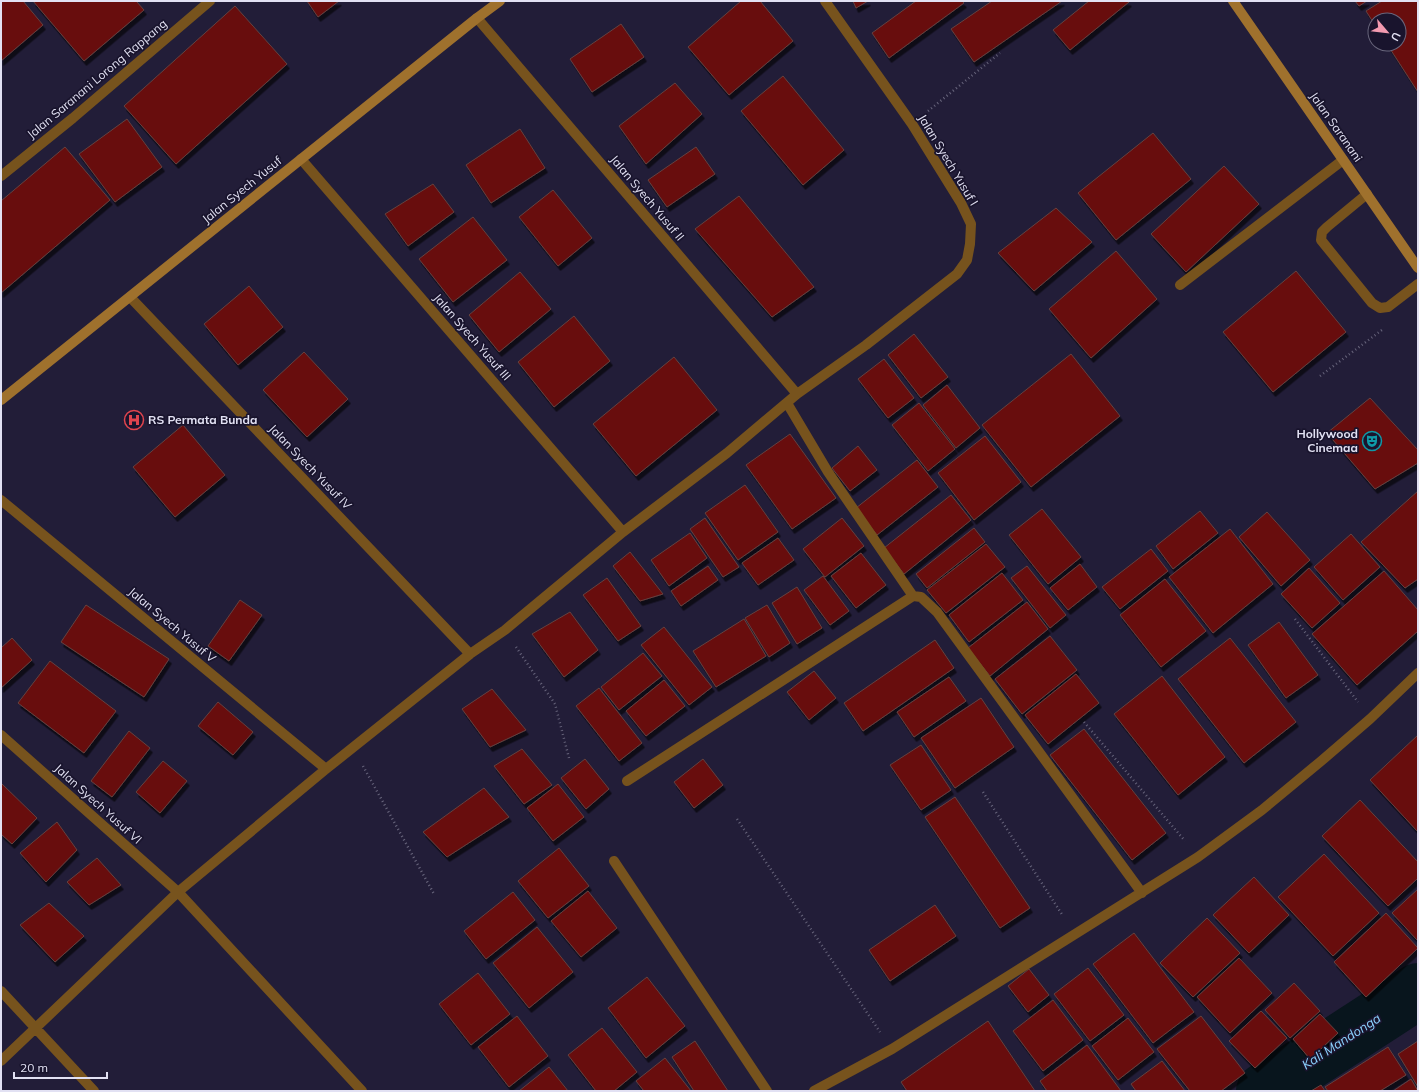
<svg xmlns="http://www.w3.org/2000/svg" width="1419" height="1092" viewBox="0 0 1419 1092" font-family="Mulish,sans-serif">
  <style>
    .lines { fill: none; stroke-linecap: round; stroke-linejoin: round }
    .river { stroke: #08151d; stroke-width: 56 }
    .building { fill: #68070d; stroke: #65423e; filter: url(#shadow) }
    .path { stroke: #67647b; stroke-width: 2.5; stroke-dasharray: 1 3; stroke-linecap: butt }
    .lane { stroke: #77531d; stroke-width: 10 }
    .street { stroke: #77531d; stroke-width: 10 }
    .secondary { stroke: #9f712d; stroke-width: 10 }
    .labels { text-anchor: middle; stroke-width: 3.5; stroke-linejoin: round; paint-order: stroke }
    .street-label { font-size: 12px; fill: #e2e1f3; stroke: #19142d }
    .poi-label { font-size: 12px; font-weight: bold; fill: #e2e1f3; stroke: #19142d; text-anchor: start }
    .water-label { font-size: 13px; font-style: italic; fill: #8bd2fe; stroke: #19142d }
  </style>
  <defs>
    <filter id="shadow"><feDropShadow dx="2.5" dy="4.5" stdDeviation="0" flood-color="#0009"/></filter>
  </defs>
  <rect width="100%" height="100%" fill="#221d38"/>
  <g class="lines">
    <path class="river" d="M1264,1091l154,-100"/>
  </g>
  <path class="building" d="M3,1h20l20,24 -42,36v-58z
    M33,1h103l8,9 -60,51z
    M307,1h32l-21,16z
    M741,1h19l33,40 -64,54 -41,-48z
    M853,1h15l-12,7z
    M916,1h46l2,2 -75,55 -17,-25z
    M992,1h70l-88,61 -23,-33z
    M1089,1h38l2,1 -59,48 -17,-20z
    M1355,1h12l-8,5z
    M1382,1h36v91l-31,-48h12v-24h-24v5l-9,-14z
    M235,6l52,58 -111,100 -52,-58z
    M621,24l23,33 -52,35 -22,-33z
    M783,76l61,74 -41,35 -62,-74z
    M675,83l27,31 -56,50 -27,-38z
    M127,119l35,48 -47,35 -36,-48z
    M520,129l25,39 -54,35 -25,-38z
    M1153,133l38,46 -75,61 -38,-47z
    M65,147l45,53 -109,93v-92z
    M696,147l19,27 -48,33 -19,-27z
    M1224,166l35,38 -73,68 -35,-38z
    M433,184l21,28 -46,34 -23,-32z
    M553,190l39,48 -34,28 -39,-49z
    M739,196l75,91 -42,30 -77,-88z
    M1056,208l36,34 -58,49 -36,-38z
    M473,217l34,43 -54,42 -34,-43z
    M1116,251l41,48 -66,59 -42,-49z
    M1296,271l50,61 -73,60 -50,-60z
    M520,272l31,37 -52,43 -30,-37z
    M249,286l34,41 -45,38 -34,-41z
    M574,316l36,45 -56,46 -36,-45z
    M914,334l34,43 -27,21 -33,-43z
    M304,352l44,47 -41,38 -44,-47z
    M1071,354l49,62 -89,71 -49,-62z
    M674,357l43,53 -81,66 -43,-52z
    M884,359l30,39 -26,20 -30,-39z
    M947,385l33,43 -24,20 -33,-43z
    M1370,398l48,52v13l-43,26 -48,-56z
    M919,403l36,46 -27,22 -36,-46z
    M183,425l42,50 -50,42 -42,-50z
    M790,434l46,64 -44,31 -46,-64z
    M985,436l36,46 -47,38 -36,-47z
    M858,446l19,24 -27,21 -18,-23z
    M917,460l21,27 -61,48 -21,-27z
    M745,485l33,47 -40,28 -33,-47z
    M1418,491v88l-13,9 -44,-46z
    M951,495l20,25 -67,54 -20,-26z
    M1042,509l39,48 -33,27 -39,-49z
    M1200,511l18,22 -45,36 -17,-23z
    M1267,512l43,48 -29,26 -42,-49z
    M705,518l34,49 -16,10 -33,-48z
    M842,518l22,28 -39,31 -22,-28z
    M974,528l11,14 -58,46 -11,-14z
    M1230,529l43,55 -60,49 -44,-56z
    M690,533l17,25 -38,28 -18,-26z
    M1351,534l29,33 -37,33 -29,-33z
    M778,538l16,22 -36,25 -16,-22z
    M986,544l19,23 -59,46 -19,-23z
    M1151,549l17,22 -48,38 -18,-22z
    M630,552l33,42 -23,7 -27,-35z
    M861,553l25,32 -30,23 -25,-32z
    M1080,564l17,23 -29,23 -18,-22z
    M708,566l10,14 -37,26 -10,-15z
    M1027,566l39,49 -16,13 -39,-50z
    M1309,568l31,35 -28,25 -31,-34z
    M1384,571l34,39v21l-61,54 -45,-51z
    M1002,573l21,27 -54,42 -20,-27z
    M823,576l26,35 -19,14 -26,-35z
    M607,578l34,48 -23,15 -35,-46z
    M1165,579l41,52 -45,36 -41,-52z
    M797,587l25,41 -25,16 -25,-41z
    M240,600l22,15 -33,46 -21,-15z
    M1027,602l21,27 -58,47 -22,-28z
    M86,605l83,54 -25,38 -83,-55z
    M767,605l23,38 -21,14 -24,-39z
    M570,612l28,38 -34,27 -32,-43z
    M744,619l22,37 -50,31 -23,-36z
    M1279,622l39,53 -32,23 -38,-53z
    M664,627l48,60 -23,18 -48,-60z
    M1050,636l27,34 -55,44 -27,-35z
    M12,638l20,22 -31,28v-40z
    M1230,638l66,84 -52,41 -66,-84z
    M935,640l19,28 -91,63 -19,-28z
    M643,653l19,23 -43,34 -18,-23z
    M50,661l66,50 -32,42 -66,-50z
    M814,671l22,27 -27,22 -22,-28z
    M1076,674l23,29 -51,41 -23,-29z
    M1162,676l63,81 -47,38 -64,-81z
    M949,677l17,24 -52,36 -17,-25z
    M664,680l21,26 -39,30 -20,-25z
    M599,688l43,55 -23,18 -43,-55z
    M492,689l34,41 -36,17 -28,-38z
    M981,698l33,49 -59,41 -34,-50z
    M218,702l35,30 -20,23 -35,-29z
    M1084,729l82,104 -34,27 -82,-105z
    M129,731l21,17 -38,49 -21,-16z
    M1418,735v97l-48,-52z
    M921,745l30,45 -30,20 -31,-45z
    M522,749l30,36 -28,19 -30,-38z
    M585,759l24,30 -23,20 -25,-31z
    M703,759l20,26 -29,23 -20,-26z
    M163,761l24,20 -27,32 -24,-21z
    M1,783l36,35 -25,26 -11,-10z
    M558,784l26,33 -31,24 -26,-33z
    M484,788l25,29 -62,40 -24,-25z
    M955,797l75,111 -30,20 -75,-111z
    M1360,800l58,62v16l-30,28 -66,-70z
    M57,822l20,28 -31,32 -26,-29z
    M559,848l30,38 -41,32 -30,-37z
    M1324,854l55,59 -46,43 -55,-59z
    M97,858l24,27 -32,20 -22,-23z
    M1254,877l35,38 -40,38 -36,-38z
    M1418,889v52l-26,-28z
    M588,891l29,37 -36,29 -30,-36z
    M513,892l22,28 -49,39 -22,-28z
    M49,903l35,33 -29,26 -35,-37z
    M935,905l21,31 -66,45 -21,-31z
    M1386,913l32,35 -52,49 -32,-35z
    M1207,918l33,35 -47,44 -33,-34z
    M537,927l36,45 -44,36 -36,-45z
    M1134,933l60,79 -41,31 -60,-79z
    M1239,958l33,35 -42,40 -33,-36z
    M1088,968l36,47 -34,26 -36,-47z
    M1029,969l20,26 -21,17 -20,-26z
    M478,973l32,41 -39,31 -32,-41z
    M647,977l38,49 -39,32 -38,-50z
    M1294,983l26,28 -30,27 -25,-28z
    M1053,1000l30,40 -40,31 -30,-40z
    M1261,1011l26,27 -32,30 -26,-27z
    M1320,1014l18,19 -28,26 -17,-20z
    M517,1016l31,40 -39,31 -31,-40z
    M1201,1016l44,57 -24,18h-31l-33,-42z
    M1128,1018l26,34 -36,28 -26,-34z
    M988,1021l47,70h-128l-6,-9z
    M602,1028l35,44 -23,19h-18l-28,-36z
    M695,1041l33,50h-34l-22,-34z
    M1418,1041v46l-20,-33z
    M1087,1045l34,46h-74l-7,-10z
    M1388,1047l18,28 -26,16h-52l-3,-4z
    M665,1058l26,33h-47l-8,-10z
    M1162,1061l23,30h-49l-5,-7z
    M549,1067l19,24h-49z
    M1411,1079l7,12h-25z
    M1321,1085l4,6h-14z"/>
  <g class="lines">
    <path class="path" d="M928,111l72,-58
      M1320,376l62,-46
      M1295,619l63,83
      M516,647l39,57 14,54
      M1084,722l101,119
      M363,766l71,128
      M983,792l80,124
      M737,819l143,213"/>
    <path class="lane" d="M1367,194l-40,33 -5,5 -1,8 51,63 8,5 8,-1 30,-23"/>
    <path class="street" d="M477,18l320,376
      M301,159l322,373
      M1,176l72,-58 137,-117
      M1180,285l163,-125
      M130,297l340,357
      M787,403l41,69 85,124
      M1,500l325,269
      M1,735l177,157 184,199
      M627,781l286,-185 8,1 16,15 205,281
      M614,861l153,230
      M1,991l93,100
      M1,1061l177,-169 148,-123 144,-115 35,-24 118,-98 104,-79 70,-59 69,-49 91,-71 10,-14 3,-16 1,-20 -10,-21 -49,-79 -87,-123
      M814,1091l78,-42 306,-192 64,-47 58,-48 50,-43 48,-46"/>
    <path class="secondary" d="M1233,1l185,267
      M1,400l476,-382 23,-17"/>
  </g>
  <defs>
    <g id="hospital-ring" transform="scale(1)"><circle r="9.5" fill="#19142d" stroke="#e0444e" stroke-width="1.5"/><path d="M-5-5h3v3.5h4V-5h3V5h-3V1.5h-4V5h-3Z" fill="#e0444e"/></g>
    <g id="theatre-ring" transform="scale(1)"><circle r="9.5" fill="#19142d" stroke="#0f9aa8" stroke-width="1.5"/><path d="M-5-5.5Q0-4 5-5.5V0Q5 5 0 6Q-5 5-5 0ZM-3.3-2.5H-1v1.5H-3.3ZM1-2.5H3.3v1.5H1ZM-2.8 1Q0 5.5 2.8 1Z" fill="#0f9aa8"/></g>
  </defs>
  <g fill-rule="evenodd">
    <use href="#hospital-ring" x="134" y="420"/>
    <use href="#theatre-ring" x="1372" y="441"/>
  </g>
  <g class="labels">
    <g class="street-label">
      <text transform="translate(97 79) rotate(-40)" y="4">Jalan Saranani Lorong Rappang</text>
      <text transform="translate(1336 127) rotate(55)" y="4">Jalan Saranani</text>
      <text transform="translate(948 160) rotate(59)" y="4">Jalan Syech Yusuf I</text>
      <text transform="translate(242 190) rotate(-39)" y="4">Jalan Syech Yusuf</text>
      <text transform="translate(647 198) rotate(50)" y="4">Jalan Syech Yusuf II</text>
      <text transform="translate(472 337) rotate(49)" y="4">Jalan Syech Yusuf III</text>
      <text transform="translate(310 467) rotate(46)" y="4">Jalan Syech Yusuf IV</text>
      <text transform="translate(172 625) rotate(40)" y="4">Jalan Syech Yusuf V</text>
      <text transform="translate(98 804) rotate(42)" y="4">Jalan Syech Yusuf VI</text>
    </g>
    <g class="poi-label">
      <text x="148" y="424">RS Permata Bunda</text>
      <text x="1358" y="438" text-anchor="end">Hollywood<tspan x="1358" dy="14">Cinemaa</tspan></text>
    </g>
    <g class="water-label">
      <text transform="translate(1341 1041) rotate(-33)" y="5">Kali Mandonga</text>
    </g>
  </g>
  <rect width="1419" height="1092" fill="none" stroke="#e2e1f3" stroke-width="4"/>
  <g transform="translate(1387 32) rotate(118)"><circle r="19" fill="#19142d" stroke="#69667c"/>
  <path d="M0-3L7 15L0 10L-7 15Z" fill="#f29ab0"/>
  <text y="-6" font-size="11" font-weight="bold" text-anchor="middle" fill="#e2e1f3">U</text>
  </g>
  <path d="M14 1072v6h93v-6" fill="none" stroke="#e2e1f3" stroke-width="2"/>
  <text x="20" y="1072" font-size="12" fill="#e2e1f3" stroke="#19142d" stroke-width="3" paint-order="stroke">20 m</text>
</svg>
